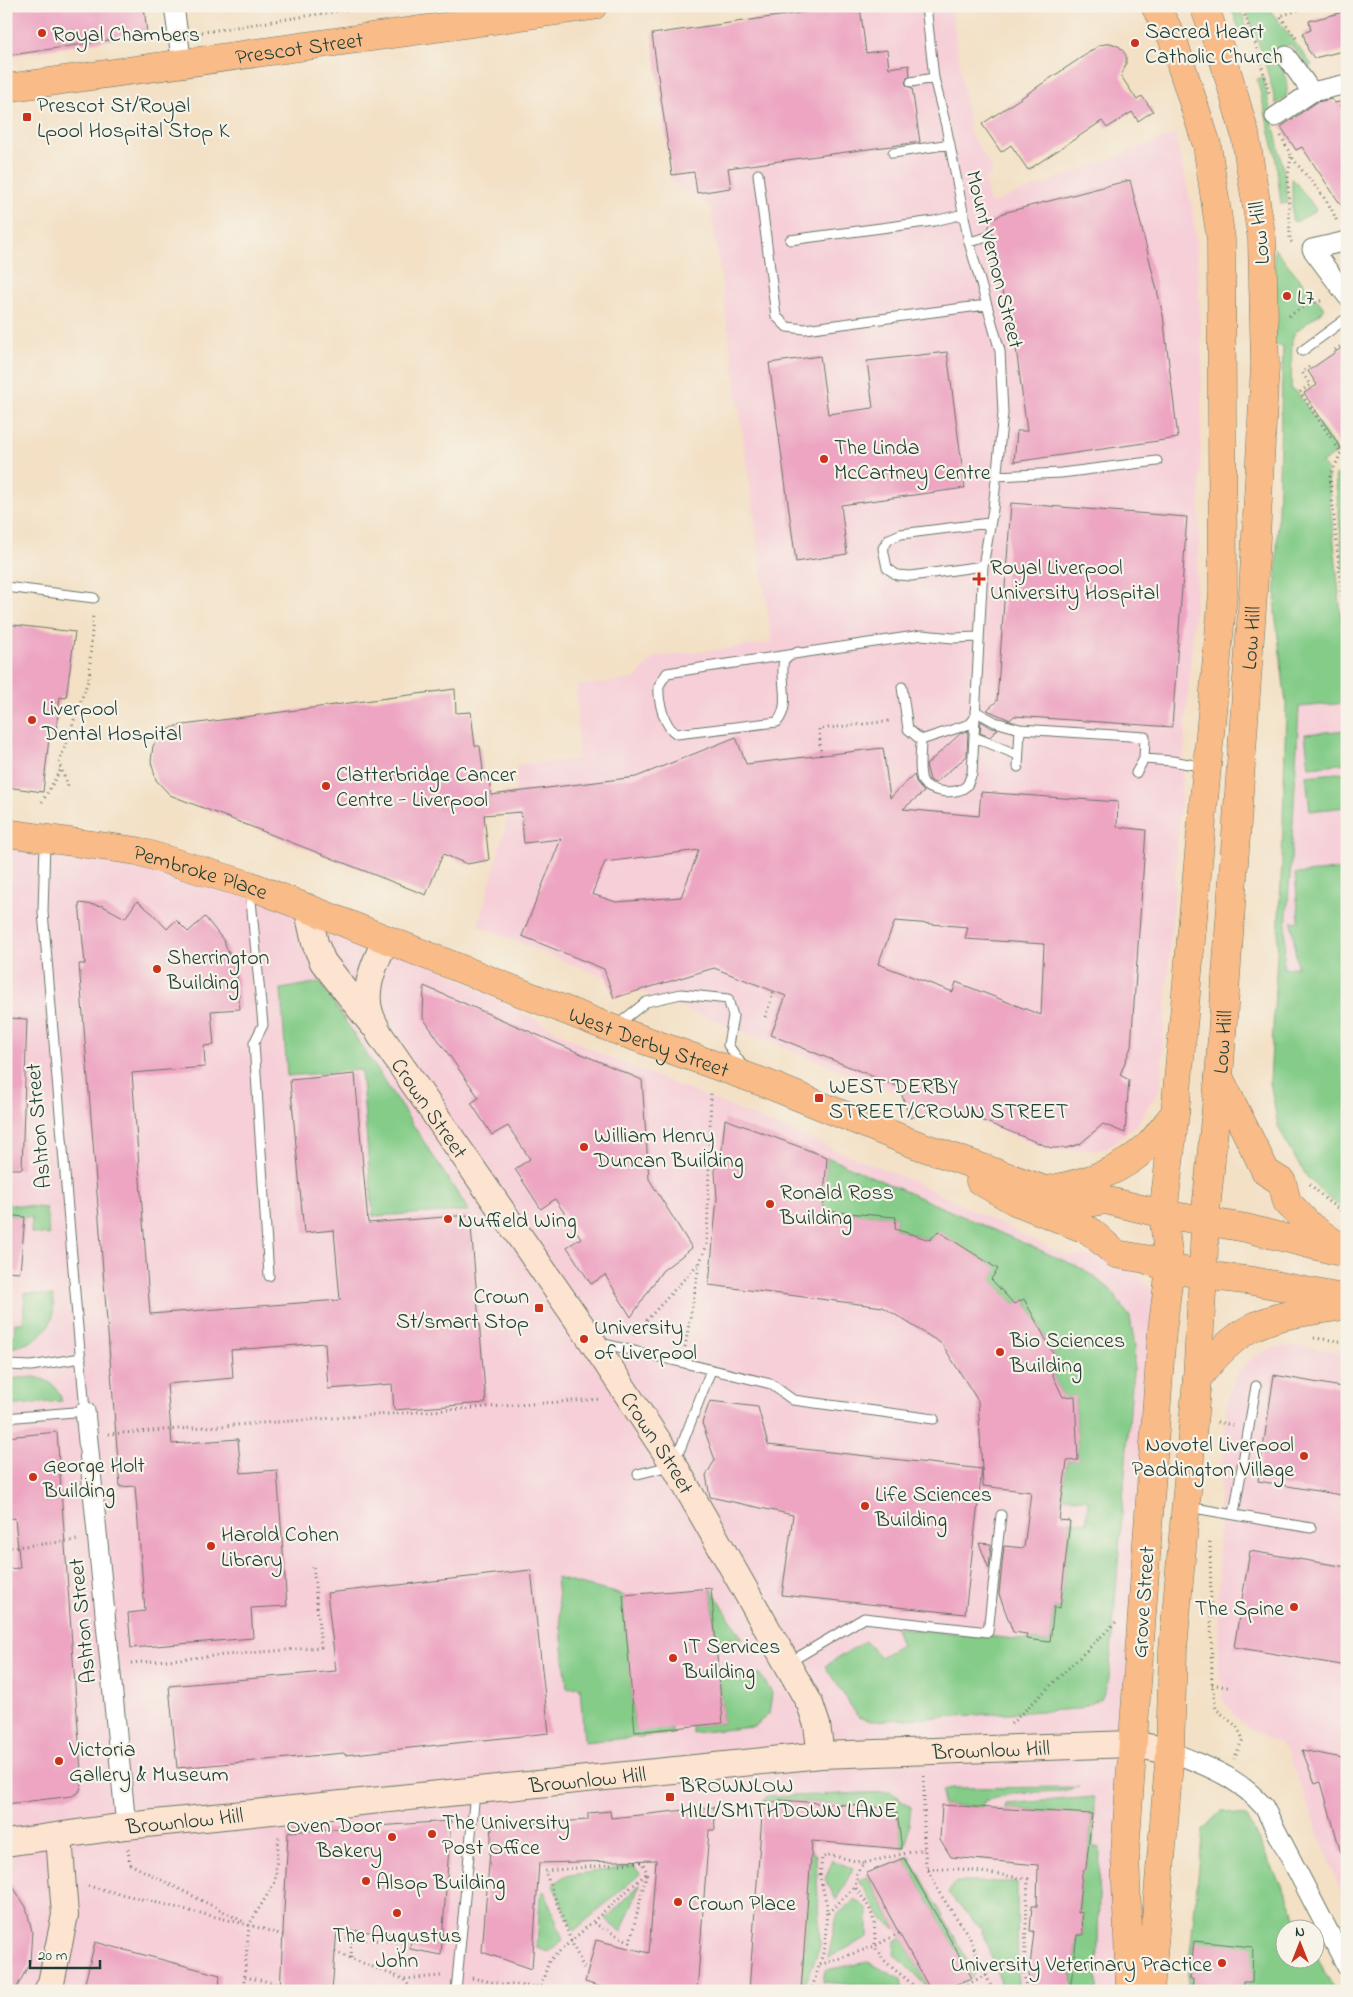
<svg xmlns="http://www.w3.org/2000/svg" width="1353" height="1997" viewBox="0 0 1353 1997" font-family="'Indie Flower',sans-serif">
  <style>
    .built { fill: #f6cfd8 }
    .green { fill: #84cc88; stroke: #52845e }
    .building { fill: #eda5c2; fill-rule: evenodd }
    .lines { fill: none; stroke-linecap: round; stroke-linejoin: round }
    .lane-casing { stroke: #697667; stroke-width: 11 }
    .street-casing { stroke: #697667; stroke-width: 21 }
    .secondary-casing { stroke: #697667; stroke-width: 28 }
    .primary-casing { stroke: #697667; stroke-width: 29 }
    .highway-casing { stroke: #697667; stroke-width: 29 }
    .path { stroke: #697667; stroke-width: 3; stroke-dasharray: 1 4; stroke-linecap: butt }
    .lane { stroke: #fff; stroke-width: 9 }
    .street { stroke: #fff; stroke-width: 19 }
    .secondary { stroke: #fde4d0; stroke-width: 26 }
    .primary { stroke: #f9bc89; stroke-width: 28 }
    .highway { stroke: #f9bc89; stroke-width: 28 }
    .poi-dot { fill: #c8321e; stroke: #f7f3e8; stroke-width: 2 }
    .labels { text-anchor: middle; stroke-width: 4.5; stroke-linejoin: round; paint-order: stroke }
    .poi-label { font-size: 22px; fill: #1f3d34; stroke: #f7f3e8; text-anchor: start }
    .street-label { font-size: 22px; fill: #1f3d34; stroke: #f7f3e8 }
  </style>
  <rect width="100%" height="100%" fill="#f7f3e8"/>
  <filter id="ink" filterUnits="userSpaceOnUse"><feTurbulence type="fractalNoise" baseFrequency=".02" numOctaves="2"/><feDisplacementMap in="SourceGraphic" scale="10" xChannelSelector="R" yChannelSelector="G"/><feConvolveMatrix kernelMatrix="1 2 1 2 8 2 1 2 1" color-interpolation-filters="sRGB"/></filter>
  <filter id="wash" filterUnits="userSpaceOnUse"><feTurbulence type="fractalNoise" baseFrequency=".0096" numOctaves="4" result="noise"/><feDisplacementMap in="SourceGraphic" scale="20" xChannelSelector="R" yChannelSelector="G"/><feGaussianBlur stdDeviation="1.12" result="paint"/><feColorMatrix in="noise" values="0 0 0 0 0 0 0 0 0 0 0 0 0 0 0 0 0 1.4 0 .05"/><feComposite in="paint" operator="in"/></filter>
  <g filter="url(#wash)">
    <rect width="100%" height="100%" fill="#f3e0c5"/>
    <path class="built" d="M849,6h102l19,128 23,35 -2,6 -7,3 6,26 185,-70 16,70 5,33 6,127 -3,179 -39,545 -23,36 -31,25 -56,2 -108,-44 -40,-13 -263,-103 -25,7 -7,-20 -129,-52 38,-138v-23l62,-6 -1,-73 58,-7 19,-22 118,-14 -61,-435 -39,-25 -20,-149z
      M1347,683v279l-64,7 16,-254 -2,-25z
      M6,833l40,4 340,102 208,112 323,132 149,73 50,-2 18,15 25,31 -29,691h-1124z
      M1295,1345l52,8v555l-59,-155 -11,-12 -22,-9 -16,-12 -15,-18 -6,-39 1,-160 9,-104 9,-27 14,-13 17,-10z"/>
    <path class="green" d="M1231,6h8l11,29 -8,3z
      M1245,6h22l45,59 -3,3 -19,-24 -16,11c8,14 16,25 12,42l-10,7 -12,-45z
      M1263,77l22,100 3,26 -7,1 -6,-51 -18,-74z
      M1292,178l24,31 -2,3 -18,10 -4,-2z
      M1274,248l51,61 -30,23 -3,8 -1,50 6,2 41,60 -16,11 5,7 15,155h5v78l-48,4 -8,154 -8,107 14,-1 -5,-45 7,-1 -4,-47 52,-5v320l-7,-3 7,5v20l-20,-14 -20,-20 -16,-25 -13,-26 -8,-44 12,-221 4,-157 -11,-92 8,-266 -9,-1z
      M1335,475h12v124z
      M1347,730v33l-38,4 -4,-33z
      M1347,772v35l-37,4 -4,-35z
      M320,982l149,229 -96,5 -12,-146 -74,6 -6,-87z
      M827,1157l256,112 27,20 20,28 5,29 -26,333 -7,19 -24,11 -207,12 -13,-4 -33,-51 40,-25 15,16 21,-12 -6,-17 155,14 4,-35 6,1 10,-87 16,2 2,-23 -26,-3 5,-36 11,-1 -3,-64 -12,1 -15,-32 9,-5 -32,-61 -11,5 -23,-25 6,-10 -59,-38 -8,9 -35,-11 1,-12 -73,-6z
      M6,1204l40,4 3,27 -18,-2 1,-15 -26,-3z
      M25,1293l28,3c0,6 1,14 0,20 -5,19 -28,32 -47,32v-12h8l1,-13h8z
      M35,1377c16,4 22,8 27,24l-56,5v-27z
      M556,1578l67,17 12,136 37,-3v6l-88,8 -4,-55 -13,1z
      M711,1588l31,50 -26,2z
      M760,1674l12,19 -3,21 -15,13 -62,6v-7l31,-3 -4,-46z
      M1079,1787l-17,4 -46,2 -32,8 -1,6 -41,-2 1,-15 9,-2z
      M891,1792l20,15 -4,37 -5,5 -5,-36 -9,-1v-4l-109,-8 -1,2h-15l3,-5z
      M1094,1797l-1,50h7l-3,144h-22l-3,-10 5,-46h6l-1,-22h-4l4,-40 4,-5 6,-53 -87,-7 1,-4z
      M1222,1810l25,7 56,112 -17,1v30h30v-6l18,37h-148l17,-162z
      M811,1850l5,5 4,91 -17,44 -2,1z
      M910,1857l65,117 -3,4 -68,-120z
      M833,1860l20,9 -17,31 -11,-21z
      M634,1866l6,8 -66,57 -21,-46 11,-9z
      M868,1877l28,52 -14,-10 -23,-39z
      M956,1882h61l1,109h-14l-23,-62 -33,-36z
      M640,1884l-19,48 -15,-13z
      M542,1892h3l18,48 -15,12 -11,-4 3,-51z
      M856,1899l12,11v27l-40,21 9,-43z
      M902,1938l29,53 -37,-37 1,-12z
      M868,1962l33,17 2,10 -80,-7 2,-12z"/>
    <g id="blocks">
      <path class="building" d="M6,6h138l3,28 -141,22z
        M849,6h11l6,47 21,-3 2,18 20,-3 1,11 -3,2 -2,5 2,3 5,2 8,54 -192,26 3,20 -34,5 -3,-21 -22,3 -20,-141z
        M1347,11v39l-33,8 -6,-8 -5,-17 8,-3 -2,-9z
        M1111,43l9,4 6,8v9l-5,12 16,24 5,-4 11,15 -15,10 -6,-9 -25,16 -5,-7 -74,49 -17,-25 -10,7 -19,-28 118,-79z
        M1332,99l3,4 12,-3v114l-45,-67 -6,3 -15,-23 36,-25z
        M1130,180l33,135 15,123 -164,24 3,-31h10l-11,-83 -26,-105 4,-5 -1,-5 -5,-2 2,-9 13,-9z
        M1347,344v113l-43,-64 13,-8 -9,-14z
        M947,352l18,136 -124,17 6,49 -51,8 -27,-199 51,-7 8,58 45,-6 -6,-47z
        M1011,503l176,14 -15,210 -158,-11 -4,4 -23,-10 10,-9z
        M6,624l69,8 -9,66 -6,-1 -5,42 -6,-1 -6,54 -37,-5z
        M455,689l1,24 15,-1 4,34h5l4,33h5l2,16 145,-18 100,-40 10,27 137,-16 7,50 24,-23 3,9 7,8 -21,17 76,7 2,-24 137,10 -1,25 29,3 -15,217 -11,28 9,5 -4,53 -22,-9 -23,20 -13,4h-16l-105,-42 -36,12 -11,-31 -128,-52 15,-39 -72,-28 -100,30 -10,-29 -82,-33 39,-97 -37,4 -3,-31 -37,3 5,45 -22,4 -24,-10 -17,41 -256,-100 -14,-15 -5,-19 2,-15 9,-13 14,-7zM699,850l-18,47 -65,5 -24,-8 13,-32zM895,921l73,6 -3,12 79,5 -3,71 -85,-33 -3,10 -75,-28z
        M981,721l11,7 6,1 -8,8 -10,-4z
        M968,731l-1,25 -32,27 -5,-3 -4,-15 35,-32z
        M137,901l15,12 15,16 9,-9 12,12 17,-15 19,24 13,34 3,34 -29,2 3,34 -10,1 1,21 -73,6 18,241 190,-14 -6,-70 -30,3 -14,-153 65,-6 13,149 102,-8 16,188 -92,7 -2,-26 -64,5 -3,-46 -94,7 2,28 -66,6 5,60 66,-5 3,34 36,-3 10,136 -36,2 2,30 -122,10 -3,-35 17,-2 -10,-125 -15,1 -41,-523h6l-6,-61 24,3 22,12z
        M424,986l218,94 7,99 43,69 -30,23 -31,46 -26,-42 -14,9 -24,-37 14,-9 -26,-39 -14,10 -26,-40 15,-10 -22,-33 -16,9 -21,-32 8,-5 -56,-80z
        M6,1018l21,1 -5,150h-16z
        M725,1119l102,38 -4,54 73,6 -1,12 35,11 8,-9 60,38 -7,10 23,25 10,-5 33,61 -9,5 15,32 12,-1 3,64 -11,1 -8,59 11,1 -10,87 -6,-1 -4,35 -24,-3 1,-5 -14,-2 -14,-38 5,-48 20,2 7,-56 -48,-6 -5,-85 -36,-57 -59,-37 -174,-22 8,-87 -3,-38 7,-2z
        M6,1215l19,2 -5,55 -14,-1z
        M1274,1375l73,13v108l-89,-15z
        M710,1401l48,6 10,38 214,24 -17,145 -183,-19 11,-80 -83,-18 -4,-22 9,-15 -13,-37z
        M57,1432l25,353 -3,7 -7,4 -66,8v-81h4l-4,-49v-105l14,-1 -5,-50 -9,1v-82z
        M979,1543l12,1 -2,25z
        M1250,1551l97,16v99l-113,-19z
        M531,1570l18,163 -204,22 -1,-2 -167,15 -8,-82 167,-15 -9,-78z
        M711,1588l12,135 -88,9 -12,-137z
        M1302,1750l45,9v93l-6,1 -20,-71 -6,2z
        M779,1800l109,8v4l9,1 5,36 -90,-8 -11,150h-52l14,-189h15z
        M942,1805l150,9 -6,54 -4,5 -4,40 4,-1 1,23h-6l-7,56h-36l-5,-16 5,-44h-4l2,-25h5l1,-41 -87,-8 -11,-18z
        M714,1807l1,23h-6l-12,161h-83l-29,-9 11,-42 53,13 7,-93 -117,3 -7,106 -50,-17 10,-126 96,-6v-7l22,-2 1,7z
        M451,1821l-10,134 -31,-6 1,-13 -74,-7 -5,62h-52l8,-159z
        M904,1858l68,120 -33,13h-8l-65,-118z
        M6,1876l20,31 6,24 -2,31 -15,29h-9z
        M1194,1941l59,6 -1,35h-9v9h-51l1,-12h-3z
        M95,1942l125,33 -1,16h-136z"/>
    </g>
  </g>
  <g filter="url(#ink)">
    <use href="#blocks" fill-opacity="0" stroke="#697667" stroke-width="1"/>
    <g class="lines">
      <g class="lane-casing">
        <path id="lane" d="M926,6l8,72 12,48 23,116 31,109 3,62 -10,96 -10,57 -72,10 -14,-1 -10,-7 -4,-20 6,-9 12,-5 88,-11
          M911,82l23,-4
          M893,153l57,-9
          M758,174l18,142 11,11 18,2 181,-24
          M790,240l144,-19 30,-7
          M969,242l19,-5
          M1302,351l45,-33
          M995,476l66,-3 96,-12
          M6,587l88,11
          M798,652l-14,7c-5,20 8,46 -7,63l-100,12c-13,-7 -19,-33 -18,-47 1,-5 6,-10 8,-14l255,-38 31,3 25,-1
          M902,687l6,42 13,11
          M975,711l20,11 25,7 125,8 -1,22 -8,14
          M974,719l-4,5 -49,16c0,12 -3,29 1,40 5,13 37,16 45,5 2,-2 3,-8 5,-11l11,-208
          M974,737l44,18
          M1144,759l28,2 33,6
          M1018,767l2,-38
          M250,890l13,135 -9,18 15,233
          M617,1025l29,-23 35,-8 47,5 5,17 -5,29 16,23
          M601,1343l170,41 22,16 141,19
          M6,1365l25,1 50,-8
          M6,1418l79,-7 -42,-499 2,-70
          M638,1474l36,-9 37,-95
          M1188,1507l123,21
          M1234,1514l22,-128
          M788,1663l76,-45 124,14 13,-117
          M456,1991l19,-199"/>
      </g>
      <g class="street-casing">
        <path id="street" d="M174,6l8,59
          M1286,56l26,36
          M1275,117l37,-25 35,-8
          M1347,241l-35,8 35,47
          M85,1411l41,415
          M1170,1751c37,16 66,24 94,56l83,160"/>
      </g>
      <g class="secondary-casing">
        <g id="secondary">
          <path d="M307,907l8,36 8,19 49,62"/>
          <path id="s1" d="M386,939c-10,21 -24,50 -16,74 2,7 6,14 10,22l212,306 82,124 136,239 7,21 4,30"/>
          <path id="s2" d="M6,1843l120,-17 695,-71 310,-11 39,7"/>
          <path d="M47,1991l4,-8 14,-68 -6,-79"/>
        </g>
      </g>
      <g class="primary-casing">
        <g id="primary">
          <path id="s3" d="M6,88l587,-82"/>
          <path id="s4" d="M6,833l131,18 112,34 364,144 152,54 147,60 172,61 21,-4 58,14"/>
          <path d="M980,1181l35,20 75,30 26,23 29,5 25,9 -8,63 -37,522 5,138"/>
          <path d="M1047,1190c39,-7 75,-18 104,-47 8,-9 16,-20 24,-30"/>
          <path d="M1197,1379c15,-20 33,-40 56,-52 27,-14 64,-16 94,-22"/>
          <path d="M1150,1991l20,-240 3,-102 24,-270 6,-104"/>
        </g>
      </g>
      <g class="highway-casing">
        <g id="highway">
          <path d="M1155,6l17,31 35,108 14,95 2,353 -48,520 -12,101 7,54 33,7 50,6 94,18"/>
          <path d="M1219,1077l47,95 16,10 5,20 23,24 37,26"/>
          <path d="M1163,1214l83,14 90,23"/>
          <path id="s5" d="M1203,1275l2,-54 14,-144 34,-483 12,-229 -3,-126 -17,-105 -22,-77 -19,-51"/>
        </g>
      </g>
      <path class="path" d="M1241,6l15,39 14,51
        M197,33l174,-27
        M1296,38l-16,-22 32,-10
        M1340,105l7,11
        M1281,136c4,7 7,15 11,21 15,22 36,39 45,65
        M1291,157l-3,18 2,65 3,4
        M1289,316l18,-12 17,-4
        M1335,350l12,-8
        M1309,367l-7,5 8,13 -10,7 41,61 -11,24 17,172
        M821,755l-2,-26 71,-8
        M68,786l-9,-23 30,-85 4,-65
        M42,802l19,-33
        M765,1017l9,-26
        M1310,1184l16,16 21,15
        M633,1335l67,-73
        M1314,1338l33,4
        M685,1347l15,-86 7,-16 4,-153
        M1217,1422l16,3
        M108,1434l493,-35
        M1210,1542l2,142 4,25 21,18 6,12 -9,20
        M6,1548l72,-8
        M131,1663l190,-16 -8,-82
        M1212,1684l19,4
        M1011,1724l105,-102
        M924,1776v63l2,26 14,29 29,42 24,55
        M128,1849l2,15 114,58
        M928,1869h33l67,10 -4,93 2,19
        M88,1886l161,39 34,10
        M828,1913l27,-26
        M899,1933l-24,13c7,19 30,28 43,45
        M336,1937l74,6
        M335,1952l68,27 38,-3
        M351,1958l1,-20
        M820,1965l55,-19c0,-32 -2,-34 -20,-59l2,-15 7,-9 60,-14
        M584,1968l-13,-27 -26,-70 97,-9 5,10 -17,70 -39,-20
        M245,1977l35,7
        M472,1978l29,6 90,7
        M404,1980l10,11
        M541,1986l8,-25 98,-88
        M332,1990l12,1
        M243,1991l6,-66 26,-43 4,-47
        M406,1991l5,-3
        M841,1991l-29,-3 13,-41 2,-41 -7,-29 2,-20 8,-2 34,8
        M954,1991l32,-16"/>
      <use href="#lane" class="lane"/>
      <use href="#street" class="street"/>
      <use href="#secondary" class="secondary"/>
      <use href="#primary" class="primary"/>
      <use href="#highway" class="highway"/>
    </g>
  </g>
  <g class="poi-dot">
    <circle cx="42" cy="33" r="5"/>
    <circle cx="1135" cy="43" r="5"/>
    <rect x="22" y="112" width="10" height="10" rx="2.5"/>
    <circle cx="1287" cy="296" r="5"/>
    <circle cx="824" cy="459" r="5"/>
    <path d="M976.5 571.5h5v5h5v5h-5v5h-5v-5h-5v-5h5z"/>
    <circle cx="32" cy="720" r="5"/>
    <circle cx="326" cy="786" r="5"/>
    <circle cx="157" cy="969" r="5"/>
    <rect x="814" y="1093" width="10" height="10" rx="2.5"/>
    <circle cx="584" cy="1147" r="5"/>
    <circle cx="770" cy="1204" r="5"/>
    <circle cx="448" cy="1219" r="5"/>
    <rect x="534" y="1303" width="10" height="10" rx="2.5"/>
    <circle cx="584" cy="1339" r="5"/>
    <circle cx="1000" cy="1352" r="5"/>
    <circle cx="1304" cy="1456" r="5"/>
    <circle cx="33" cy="1477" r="5"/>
    <circle cx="865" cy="1506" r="5"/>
    <circle cx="211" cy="1546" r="5"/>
    <circle cx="1294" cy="1607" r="5"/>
    <circle cx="673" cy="1658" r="5"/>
    <circle cx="59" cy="1761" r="5"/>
    <rect x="665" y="1792" width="10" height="10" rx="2.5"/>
    <circle cx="432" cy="1834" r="5"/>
    <circle cx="392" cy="1837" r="5"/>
    <circle cx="366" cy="1881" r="5"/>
    <circle cx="678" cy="1902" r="5"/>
    <circle cx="397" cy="1913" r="5"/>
    <circle cx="1222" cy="1963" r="5"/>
  </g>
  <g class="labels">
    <g class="poi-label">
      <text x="1145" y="38">Sacred Heart<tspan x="1145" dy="25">Catholic Church</tspan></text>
      <text x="52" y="41">Royal Chambers</text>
      <text x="37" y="112">Prescot St/Royal<tspan x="37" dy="25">Lpool Hospital Stop K</tspan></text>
      <text x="1297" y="304">L7</text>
      <text x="834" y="454">The Linda<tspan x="834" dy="25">McCartney Centre</tspan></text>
      <text x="990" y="574">Royal Liverpool<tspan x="990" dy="25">University Hospital</tspan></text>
      <text x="42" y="715">Liverpool<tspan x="42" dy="25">Dental Hospital</tspan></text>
      <text x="336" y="781">Clatterbridge Cancer<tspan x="336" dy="25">Centre - Liverpool</tspan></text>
      <text x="167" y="964">Sherrington<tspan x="167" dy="25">Building</tspan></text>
      <text x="829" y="1093">WEST DERBY<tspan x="829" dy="25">STREET/CROWN STREET</tspan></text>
      <text x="594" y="1142">William Henry<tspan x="594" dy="25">Duncan Building</tspan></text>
      <text x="780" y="1199">Ronald Ross<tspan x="780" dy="25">Building</tspan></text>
      <text x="458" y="1227">Nuffield Wing</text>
      <text x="529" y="1303" text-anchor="end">Crown<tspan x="529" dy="25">St/smart Stop</tspan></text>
      <text x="594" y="1334">University<tspan x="594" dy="25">of Liverpool</tspan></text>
      <text x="1010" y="1347">Bio Sciences<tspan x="1010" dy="25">Building</tspan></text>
      <text x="1294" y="1451" text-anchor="end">Novotel Liverpool<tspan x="1294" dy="25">Paddington Village</tspan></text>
      <text x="43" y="1472">George Holt<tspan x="43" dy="25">Building</tspan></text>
      <text x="875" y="1501">Life Sciences<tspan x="875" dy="25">Building</tspan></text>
      <text x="221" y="1541">Harold Cohen<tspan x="221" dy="25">Library</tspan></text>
      <text x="1284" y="1615" text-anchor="end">The Spine</text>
      <text x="683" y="1653">IT Services<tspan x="683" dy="25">Building</tspan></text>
      <text x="69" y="1756">Victoria<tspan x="69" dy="25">Gallery &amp; Museum</tspan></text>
      <text x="680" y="1792">BROWNLOW<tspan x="680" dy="25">HILL/SMITHDOWN LANE</tspan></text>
      <text x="442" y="1829">The University<tspan x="442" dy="25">Post Office</tspan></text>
      <text x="382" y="1832" text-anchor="end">Oven Door<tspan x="382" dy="25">Bakery</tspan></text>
      <text x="376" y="1889">Alsop Building</text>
      <text x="688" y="1910">Crown Place</text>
      <text x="397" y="1942" text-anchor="middle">The Augustus<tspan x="397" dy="25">John</tspan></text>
      <text x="1212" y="1971" text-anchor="end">University Veterinary Practice</text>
    </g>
    <g class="street-label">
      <text dy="8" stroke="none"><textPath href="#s3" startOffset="296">Prescot Street</textPath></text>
      <text transform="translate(1258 233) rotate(-96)" y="8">Low Hill</text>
      <text transform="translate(996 259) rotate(76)" y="8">Mount Vernon Street</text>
      <text dy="8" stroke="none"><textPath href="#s5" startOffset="639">Low Hill</textPath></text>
      <text dy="8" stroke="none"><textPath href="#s4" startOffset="199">Pembroke Place</textPath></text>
      <text dy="8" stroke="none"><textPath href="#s4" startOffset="679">West Derby Street</textPath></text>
      <text dy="8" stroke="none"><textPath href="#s5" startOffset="234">Low Hill</textPath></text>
      <text dy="8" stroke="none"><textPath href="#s1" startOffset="190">Crown Street</textPath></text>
      <text transform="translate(37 1126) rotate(-95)" y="8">Ashton Street</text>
      <text dy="8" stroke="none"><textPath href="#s1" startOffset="595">Crown Street</textPath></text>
      <text transform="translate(1142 1602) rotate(-86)" y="8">Grove Street</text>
      <text transform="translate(81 1621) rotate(-96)" y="8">Ashton Street</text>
      <text dy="8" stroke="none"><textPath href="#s2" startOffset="990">Brownlow Hill</textPath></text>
      <text dy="8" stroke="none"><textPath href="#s2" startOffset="585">Brownlow Hill</textPath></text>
      <text dy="8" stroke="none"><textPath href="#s2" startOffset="180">Brownlow Hill</textPath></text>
    </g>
  </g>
  <rect width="1353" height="1997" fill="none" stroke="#f7f3e8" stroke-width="25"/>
  <g transform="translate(1300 1944)"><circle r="24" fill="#f7f3e8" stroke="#a1aaa0"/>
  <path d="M0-4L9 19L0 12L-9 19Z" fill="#c8321e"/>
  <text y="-8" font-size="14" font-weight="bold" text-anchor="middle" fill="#1f3d34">N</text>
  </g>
  <path d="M30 1960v8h70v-8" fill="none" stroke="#1f3d34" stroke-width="2.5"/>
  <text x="38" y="1960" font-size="15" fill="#1f3d34" stroke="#f7f3e8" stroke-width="4" paint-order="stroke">20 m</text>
</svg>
